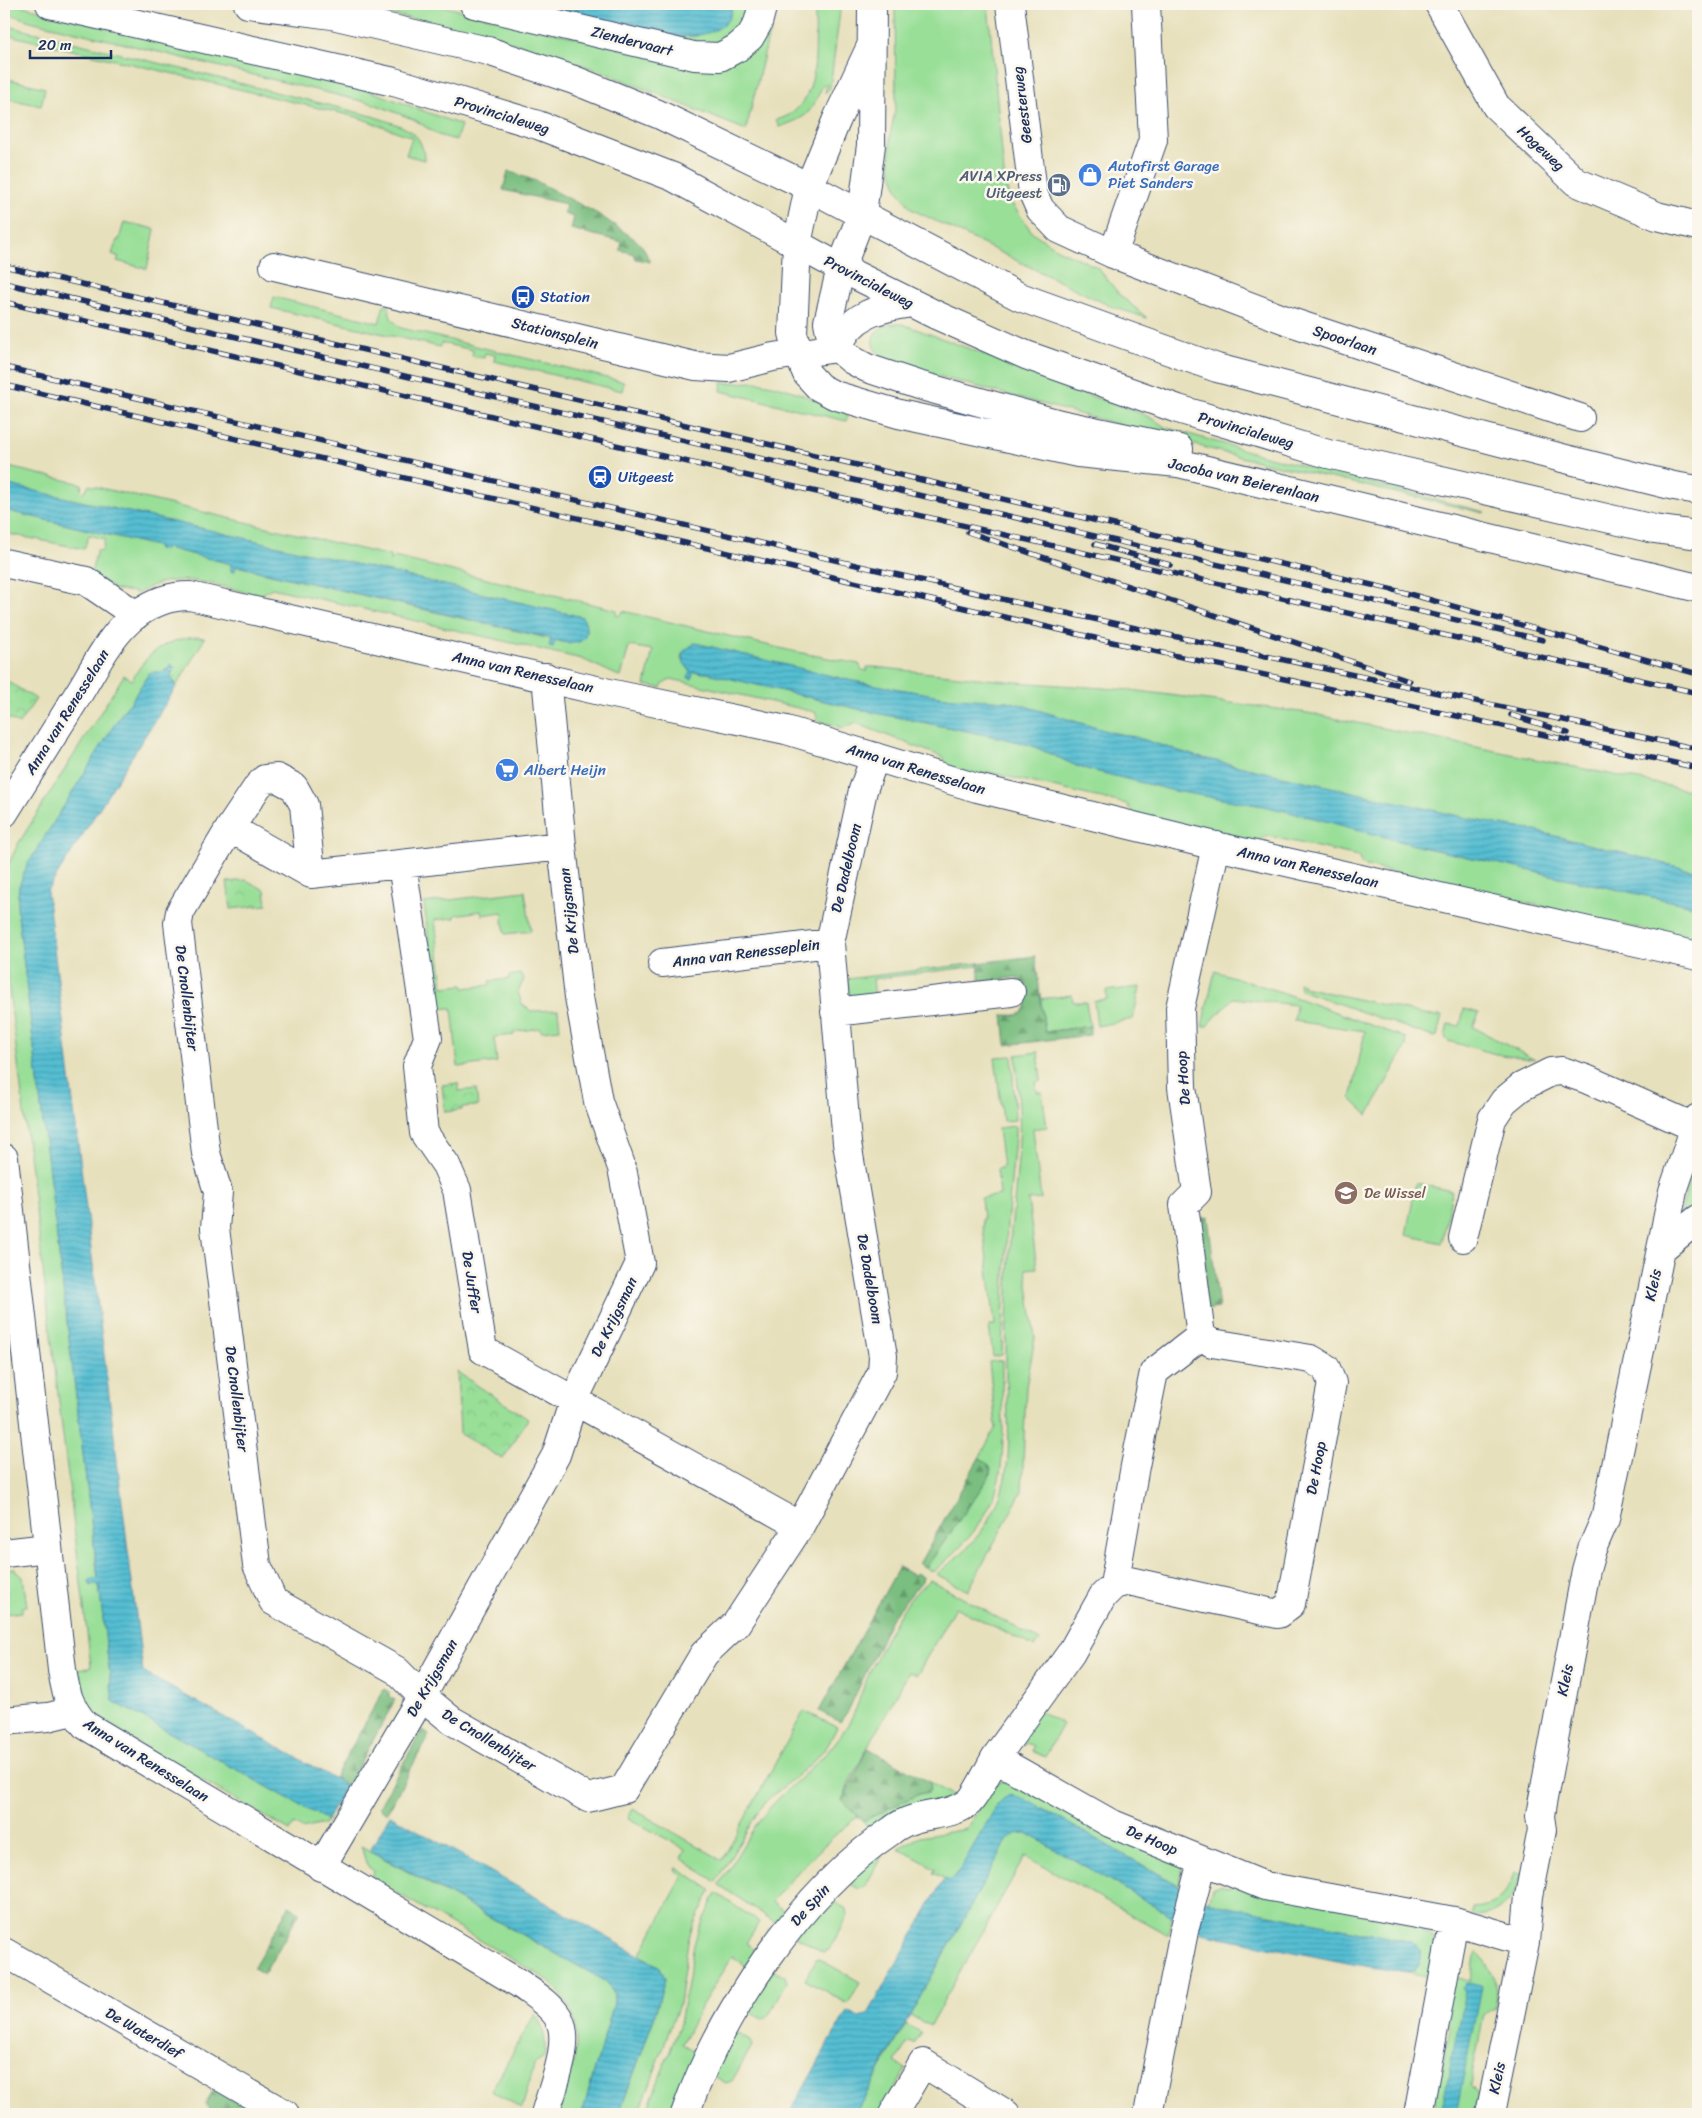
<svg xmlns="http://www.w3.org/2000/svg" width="1702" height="2118" viewBox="0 0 1702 2118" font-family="Sriracha,sans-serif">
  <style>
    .grass { fill: #99df98; stroke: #5a877b }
    .forest { fill: url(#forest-firs); stroke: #4a766f }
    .park { fill: url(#park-crowns); stroke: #5a877b }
    .water { fill: url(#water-rules); stroke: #387698 }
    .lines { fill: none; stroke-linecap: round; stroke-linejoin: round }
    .street-casing { stroke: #3a4a6c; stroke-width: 30 }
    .secondary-casing { stroke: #3a4a6c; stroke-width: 30 }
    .primary-casing { stroke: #3a4a6c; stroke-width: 30 }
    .street { stroke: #fff; stroke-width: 28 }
    .secondary { stroke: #fff; stroke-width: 28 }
    .primary { stroke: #fff; stroke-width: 28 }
    .rail-casing { stroke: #1b2f5e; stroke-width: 5.5 }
    .rail { stroke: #fbf7ec; stroke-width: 4; stroke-dasharray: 11; stroke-linecap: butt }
    .labels { text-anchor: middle; stroke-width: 5; stroke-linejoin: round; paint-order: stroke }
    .street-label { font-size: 15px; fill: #1b2f5e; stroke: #fbf7ec }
    .shop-label { font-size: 15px; fill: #366cbe; stroke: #fbf7ec; text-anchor: start }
    .service-label { font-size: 15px; fill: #4e5e75; stroke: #fbf7ec; text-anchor: end }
    .transit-label { font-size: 15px; fill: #164399; stroke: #fbf7ec; text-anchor: start }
    .education-label { font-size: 15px; fill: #785e54; stroke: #fbf7ec; text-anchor: start }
  </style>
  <defs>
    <pattern id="forest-firs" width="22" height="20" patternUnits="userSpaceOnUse" patternTransform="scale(1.25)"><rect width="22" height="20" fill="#7abe80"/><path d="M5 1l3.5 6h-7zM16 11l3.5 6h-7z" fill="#639b6c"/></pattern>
    <pattern id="park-crowns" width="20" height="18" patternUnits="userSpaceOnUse" patternTransform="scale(1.25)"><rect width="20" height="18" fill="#99df98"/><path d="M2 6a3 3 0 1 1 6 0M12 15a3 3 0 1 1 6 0" fill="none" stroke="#83c085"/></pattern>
    <pattern id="water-rules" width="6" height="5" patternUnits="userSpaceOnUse" patternTransform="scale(1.25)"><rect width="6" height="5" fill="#55bed2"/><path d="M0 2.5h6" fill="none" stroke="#469bae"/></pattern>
  </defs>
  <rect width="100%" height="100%" fill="#fbf7ec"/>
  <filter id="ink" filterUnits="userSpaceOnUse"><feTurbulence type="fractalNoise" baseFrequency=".02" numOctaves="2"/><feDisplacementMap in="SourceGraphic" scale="10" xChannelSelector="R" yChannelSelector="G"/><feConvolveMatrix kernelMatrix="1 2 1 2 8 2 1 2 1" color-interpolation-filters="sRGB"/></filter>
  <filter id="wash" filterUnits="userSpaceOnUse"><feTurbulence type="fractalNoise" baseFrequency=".0096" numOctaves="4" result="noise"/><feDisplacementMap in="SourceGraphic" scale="20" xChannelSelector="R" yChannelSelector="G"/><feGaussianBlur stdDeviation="1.12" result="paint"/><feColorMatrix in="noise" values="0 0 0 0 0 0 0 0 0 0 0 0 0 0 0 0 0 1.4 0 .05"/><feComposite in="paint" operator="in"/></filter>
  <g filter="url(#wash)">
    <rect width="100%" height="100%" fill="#e7e0bc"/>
    <path class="grass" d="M4,4h11l145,37 200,47 19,6 82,31 -5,15 -18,-5 -23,-15 -41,-16 -344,-83 -26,-9z
      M335,4h98l274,64 69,-64 -30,126 -146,-59 -73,-24 -76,-21z
      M497,4h41l141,33 18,-1 35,-27v-5h21c-12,23 -19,32 -44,41z
      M815,4h26l-11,84 -5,5 2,-9 -4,1c-14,30 -13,31 -44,42l-3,-7c49,-12 38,-77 39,-116z
      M895,4h93l17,180 7,20 20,28 25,17 40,18 23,28 27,23 -37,-12 -199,-97 -14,-21 -7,-22v-30l6,-31z
      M4,25l368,91c25,9 52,12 52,44l-18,-5 6,-18 -55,-20 -353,-83z
      M4,78l41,10 -4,18 -37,-8z
      M124,222l31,7 -8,40 -30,-8 2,-4 -7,-3 5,-14h2z
      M274,297l105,26 5,-18h4l3,13 10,10 223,54 -2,9 -128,-30 1,-6 -10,-2 -1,5 -12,-2 1,-6 -32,-7 -1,4 -169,-39z
      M891,324h11c63,22 124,47 186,71 26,10 55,15 77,32l100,29 220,56 -1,1 -244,-56 -340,-91c-7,-4 -16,-7 -22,-13 -12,-13 -2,-26 13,-29z
      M756,382c27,4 40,10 64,20 11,4 22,4 28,14l-2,5 -125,-30 1,-8z
      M4,466l78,18 -1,6 2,2 3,-2 2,-5 302,71v5l4,-4 223,53 -1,5 3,1 4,-5 169,40 67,13 3,6 5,1v-4h7l142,15 115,8 177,23 390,79v80l-163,-41 -50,-9 -287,-65 -63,-20 -25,-5 -102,-31 -56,-3 -100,-17 -157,-38 -12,9 -1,7 8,12 -1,7h3l1,-6 14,1 164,39 136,27 26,7 46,21 96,24 89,15 62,15 96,26 276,60v35l-336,-77 -4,-9 -90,-20 -12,7 -124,-30 -5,-9 -140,-32 -9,4 -30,-10 -5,-9 -88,-34 -12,5 -24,-7 -4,-9 -144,-33 -9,6 -1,3 -16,-3 8,-35 -24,-4 -8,31 -39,-18 -310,-71 -13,8c-31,-8 -66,-21 -99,-13 -8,2 -16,7 -24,11l-1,-2 -19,-2 -25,-17 6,-23 5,1 3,-12 -16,-4 -5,14 -80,-16v-23l152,36 2,3 7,1 1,-2 66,16 -1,7 2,1 3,-6 315,73 -2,8 6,-7 14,3 17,-20 -4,-6 -364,-85 -214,-48z
      M198,637l7,1 -29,49 -6,-13v-9l-4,6 -17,2 -18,29 -8,9 -104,175 -2,21 81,672 -8,1v5h9l14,116 214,119 -3,4 -22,5 -8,-5 -4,7 -182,-105c-16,-15 -33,-33 -31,-56l12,-2 2,-2 -87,-718v-74l14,-30 106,-169 8,5c15,-28 34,-41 66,-43z
      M525,891l6,40 -26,3 -3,-22 -20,3 -1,-4 -26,4v3l-20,2 8,67 20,-2 1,3 26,-3v-4l19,-2v-3l11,-2 4,5 -6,13 4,12 9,7 27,-1 2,19 -19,2 -1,-3 -26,4v3l-20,2 3,25 -39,5 -6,-59 -15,1 -13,-106z
      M978,963v3l-105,13 2,19 -17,2 -8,-4 -3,-17z
      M1215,971l66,21 125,46 -1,6 2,1 -39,70 -17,-16 14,-68 -71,-10 2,-16 -63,-7 -26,28h-5z
      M1299,983l4,1v3l134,30 1,-2 4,1 -5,20 -4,1 -133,-47z
      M1140,987l-7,32 -36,7 -3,-25 13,-2 -1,-8z
      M1072,995l1,7h13l4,24 -45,6 -5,-33z
      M1464,1009l15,4 -6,14 62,33 -39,-6 -48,-13 -3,-4 3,-13 12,2z
      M1038,1052l3,29 -5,1 1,10h5l5,35 -14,2 8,70 -13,1 9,68 -11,1 9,69 -9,49 -4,104 -54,100 -32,-17c28,-20 53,-45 64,-78 14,-39 7,-79 6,-120 -1,-30 2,-60 2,-91 0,-48 9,-95 11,-143 2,-28 -2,-58 -3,-87z
      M1012,1056l3,64 -12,1 -8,-64z
      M1015,1126v12l-8,87 -5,130 -9,2 -4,-31 6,-1 -13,-106h1l-2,-21 19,-3 -3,-26 6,-2 -5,-39z
      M1692,1167l6,3v39l-19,11z
      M1416,1183l36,8 -10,52 -36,-8z
      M1002,1360c-1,100 17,141 -69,212l-7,-4 63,-91 2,-8 -6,-8 -6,-3 17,-31 -7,-65z
      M15,1568v3l8,6 4,29 -5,1v5l-18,2v-20l3,-1 -1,-4h-2v-20z
      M930,1580l110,61 -5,6 -80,-40 -38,68 -8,-3 -58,106 -9,22 16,16c-32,25 -59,54 -86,85l15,13 -9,10 -59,-39c18,-28 33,-59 56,-83 28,-29 59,-49 78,-87 5,-9 7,-20 11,-29 13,-31 38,-87 66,-106z
      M1035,1708l28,16 -18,33 -13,-6 1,-5 -7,-3 -2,3 -6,-4z
      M804,1711l33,16 -9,18 -17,19 -39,32 -13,14 -43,72 -35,-24 4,-9 -57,-31 5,-9 89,51z
      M1007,1779l172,84 3,4 -3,18 -161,-89 -66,84 -3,1 -16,-8 3,-4 -38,-21 22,-11 46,-8 28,-44z
      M931,1783l23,13 -83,35 -8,-10 56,-27 10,-2z
      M1018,1833h9l145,83 -4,19 -143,-79 -95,170 -20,-11 97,-174 5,-5z
      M361,1846l246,136 7,12v9l-32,111h-24c15,-54 37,-88 -10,-134l-177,-102 3,-7 -7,-5z
      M886,1848l-21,39 -6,2 -14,-8z
      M677,1867l34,23 -18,36 -5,15 -9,63 -40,110h-20l34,-93 12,-42 -5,-12 -20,-12 43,-79 -8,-5z
      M1515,1873l7,1c-8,26 -20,42 -50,42l1,-8c23,-1 35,-15 42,-35z
      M1233,1883l191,43 -1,7c22,5 11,28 8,45l-24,-5 7,-2 6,-8 -8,-21 -204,-40 4,-14 8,-3 11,3z
      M716,1893l43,29 -13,21 9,6 14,-20 3,3 -24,35 -16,-11 -32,52 -18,36 18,10 -26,60h-28l34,-91 14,-78 4,-14z
      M828,1899l19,10 1,6 -19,35 -6,2 -28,-16z
      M1476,1951c18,16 24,34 19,57l-11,6 -14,71 8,10 -4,19h-41l17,-86 -7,-10 11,-41 17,4z
      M817,1958l43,24 -12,22 -43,-24z
      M772,1969l13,7 2,6 -19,35 -6,2 -17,-9z
      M535,2014c9,13 12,28 9,43l-9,6 -13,45 -31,-17z
      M906,2024l15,8 -8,12 -5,-2 -13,20 11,7 -25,45h-26z
      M734,2031l16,9 2,6 -20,35 -6,2 -14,-8z"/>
    <path class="forest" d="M508,171l28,10 62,33 38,26 7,7 7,15 -14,-3 -2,-5 -14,-4 2,-8 -51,-13 3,-12 -10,-3 2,-10 -63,-14z
      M1035,956l10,76 45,-6v9l-84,10 -3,-30c6,0 14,1 19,-2 8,-6 6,-27 -1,-32 -6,-5 -15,-2 -23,-1 -7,1 -12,1 -18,6l-2,-23z
      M1208,1217l11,91 -14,2 -11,-91z
      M979,1458c10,4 13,8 10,19l-63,91 -7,-4z
      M899,1567l15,9 2,-3 7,4 -1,4 -31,38 -43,92 -8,11 -21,-11z
      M384,1689l5,3v5l6,3 -47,86 -14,-7z
      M422,1730l7,5 -42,78 -8,-6z
      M868,1748l63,35 -2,9 -10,2 -56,27 -21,-20z
      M289,1906l11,6 -36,62 -11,-6z
      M216,2085l37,21 -4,8h-33l-11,-9z"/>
    <path class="park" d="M4,679l32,20 -17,25 -15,-8z
      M246,880l19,10 2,15 -36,4 -4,-27z
      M458,1083l1,8 17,-2 2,17 -16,1v3l-17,2 -3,-27z
      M457,1372l71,47 -25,40 -43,-25z"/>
    <path class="water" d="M538,4h194c1,28 -32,32 -53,33z
      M4,484l214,48 364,85c6,9 7,24 -7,26 -6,1 -13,-1 -20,-3l-2,8 -4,-1 2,-9 -314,-72 -3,6 -3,-1v-7l-64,-16 -2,2 -7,-1 -2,-3 -152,-36z
      M695,643l157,38 100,17 56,3 102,31 25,5 63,20 287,65 50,9 163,41v35l-276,-60 -96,-26 -62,-15 -89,-15 -96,-24 -46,-21 -26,-7 -136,-27 -164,-39 -14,-1 -1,7 -4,-1 2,-7 -6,-8 -1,-11z
      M170,665l5,3 -4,7 5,12 -129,204 96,781 203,113 -19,35 -214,-119 -14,-116h-9l-1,-5 9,-2 -81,-671 2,-21 8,-21 96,-154 8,-9 18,-29 17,-2z
      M1010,1795l15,4 183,103 204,40 9,8c2,11 -2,20 -14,23l-60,-10 -145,-30 -175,-100c-9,0 -14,1 -20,8l-152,273h-66l58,-103 12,6 9,-3 76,-135 5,2 7,-5 41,-71 6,-6z
      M390,1815l270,152 5,12 -12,42 -34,93h-37l32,-111v-9l-7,-12 -237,-132z
      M1467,1983l14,3 -25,128h-15l24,-123 -2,-2z"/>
  </g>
  <g filter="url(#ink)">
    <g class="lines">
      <g class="street-casing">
        <path id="street" d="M474,4l220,52 26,1 17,-9 13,-11 8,-14 5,-19
          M1010,4l23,189 7,16 19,20 54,25 178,68 289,96
          M1439,4l57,102 80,76 81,34 41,10
          M1113,254l40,-114 -7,-136
          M274,266l421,100 34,2 44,-11 65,-9
          M4,563l82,18 50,34
          M230,828l28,-42 7,-7 12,-1 17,9 10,18 7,69
          M562,846l-251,28 -81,-46 -50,84 -2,11 28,230 12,39 -3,36 42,337 16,36 123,69 26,26 29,24 137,78 36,-9 80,-135 32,-30 64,-98 82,-154 1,-16 -36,-213 -17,-200 33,-153 12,-33
          M402,864l26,174 -11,28 7,67 22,32 11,25 26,160 317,176
          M662,963l168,-20
          M835,1012l176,-20
          M1463,1238l29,-119 12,-18 17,-14 30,-15 11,-1 24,8 108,48
          M1661,1249l37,-30
          M1201,1336l-47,36 -19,94 -21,119 -11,11 -32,57 -76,105 115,65 155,63 189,35 71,21
          M1201,1336l-17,-131 13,-13 -15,-105 -2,-79 36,-162
          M4,1553l44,-5
          M1114,1585l15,-4 149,33 13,-10 41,-221 -6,-15 -15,-9 -99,-16 -11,-7
          M4,1721l44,-4 25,-6
          M321,1867l101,-171 134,-241 18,-55 66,-137 -18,-95 -24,-67 -19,-104 -17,-151 -16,-169
          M4,1952l281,162
          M685,2114c35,-100 116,-223 206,-283 6,-5 16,-10 23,-12 19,-6 38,-4 54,-16 7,-5 22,-36 27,-45
          M893,2114l30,-51 83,51
          M1148,2114l36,-183 18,-70
          M1418,2114l36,-193
          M1490,2114l35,-172 4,-46 13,-66 -2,-14 2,-12 44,-234 6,-21 13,-30 68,-328 25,-73"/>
      </g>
      <g class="secondary-casing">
        <path id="secondary" d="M872,4l-1,141 -9,69 -21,54 -13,54 3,15 7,11 14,12 15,8 51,17 142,39 119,25
          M871,46l-34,73 -28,68 -12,57 -4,89 5,20 9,21 12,13 15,8 65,19 179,39 100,10 520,125
          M4,813c25,-40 50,-80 75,-120 16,-26 32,-60 58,-79 17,-12 32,-18 53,-18l419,97 177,37 191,58 239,58 482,110
          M4,1158l58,512c4,24 7,36 23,55l435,259c13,10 29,19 38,33 15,24 -6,72 -13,97"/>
      </g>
      <g class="primary-casing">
        <path id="primary" d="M50,4l344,78 144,43 135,52 168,91 95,47 90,40 152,54 150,45 326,75 44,6
          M248,4l84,11 156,36 86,29 84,34 151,73 211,110 197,71 345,90 112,28 24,4
          M838,348c11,-34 42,-40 73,-45"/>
      </g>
      <use href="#street" class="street"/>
      <use href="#secondary" class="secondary"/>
      <use href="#primary" class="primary"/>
      <g class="rail-casing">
        <path id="rail" d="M4,266l1398,326 296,82
          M4,283l1539,357
          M4,302l800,187 894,204
          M4,367l1011,235 683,147
          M4,385l1108,257 586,126
          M968,532l441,149
          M1095,544l75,21
          M1511,715l57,18"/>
      </g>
      <use href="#rail" class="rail"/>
    </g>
  </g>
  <defs>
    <g id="shop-disc" transform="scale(1.25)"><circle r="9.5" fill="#3f7fe0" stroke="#fbf7ec"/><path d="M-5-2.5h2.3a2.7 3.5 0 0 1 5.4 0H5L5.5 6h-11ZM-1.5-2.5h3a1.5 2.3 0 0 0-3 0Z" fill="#fff"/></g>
    <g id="fuel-disc" transform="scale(1.25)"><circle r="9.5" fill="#5c6f8a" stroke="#fbf7ec"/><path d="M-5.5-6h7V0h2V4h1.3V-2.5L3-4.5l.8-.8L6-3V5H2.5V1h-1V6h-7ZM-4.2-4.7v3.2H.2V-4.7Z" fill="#fff"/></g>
    <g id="bus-disc" transform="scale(1.25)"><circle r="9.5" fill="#1a4fb4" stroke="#fbf7ec"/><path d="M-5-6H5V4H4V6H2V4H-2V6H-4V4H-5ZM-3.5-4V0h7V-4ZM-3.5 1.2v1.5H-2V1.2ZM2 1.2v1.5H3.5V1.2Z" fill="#fff"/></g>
    <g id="station-disc" transform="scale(1.25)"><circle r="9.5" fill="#1a4fb4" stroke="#fbf7ec"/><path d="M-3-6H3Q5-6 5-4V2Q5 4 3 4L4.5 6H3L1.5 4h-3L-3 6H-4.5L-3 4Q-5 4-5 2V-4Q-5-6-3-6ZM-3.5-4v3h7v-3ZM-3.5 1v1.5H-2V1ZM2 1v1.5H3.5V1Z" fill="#fff"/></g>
    <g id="supermarket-disc" transform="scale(1.25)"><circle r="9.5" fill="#3f7fe0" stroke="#fbf7ec"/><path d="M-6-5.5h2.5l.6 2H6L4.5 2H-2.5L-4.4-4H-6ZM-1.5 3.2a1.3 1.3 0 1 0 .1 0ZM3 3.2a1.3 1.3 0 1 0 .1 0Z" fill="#fff"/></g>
    <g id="school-disc" transform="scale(1.25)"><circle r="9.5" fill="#8d6e63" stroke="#fbf7ec"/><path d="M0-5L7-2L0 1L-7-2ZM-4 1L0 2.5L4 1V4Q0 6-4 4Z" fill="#fff"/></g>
  </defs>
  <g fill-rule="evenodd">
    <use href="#shop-disc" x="1090" y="175"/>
    <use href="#fuel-disc" x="1059" y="185"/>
    <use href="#bus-disc" x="523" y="297"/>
    <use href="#station-disc" x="600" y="477"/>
    <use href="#supermarket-disc" x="507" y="770"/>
    <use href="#school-disc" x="1346" y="1193"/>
  </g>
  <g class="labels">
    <g class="street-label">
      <text transform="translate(632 41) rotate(14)" y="5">Ziendervaart</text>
      <text transform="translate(1022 105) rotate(-97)" y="5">Geesterweg</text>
      <text transform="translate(502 115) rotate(17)" y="5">Provincialeweg</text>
      <text transform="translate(1541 148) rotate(43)" y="5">Hogeweg</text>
      <text transform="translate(869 282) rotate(27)" y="5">Provincialeweg</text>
      <text transform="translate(555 333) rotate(14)" y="5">Stationsplein</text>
      <text transform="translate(1345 340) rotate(18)" y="5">Spoorlaan</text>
      <text transform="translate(1246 430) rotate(16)" y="5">Provincialeweg</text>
      <text transform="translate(1244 480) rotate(13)" y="5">Jacoba van Beierenlaan</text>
      <text transform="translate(523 672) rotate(13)" y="5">Anna van Renesselaan</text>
      <text transform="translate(67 712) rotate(-58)" y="5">Anna van Renesselaan</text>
      <text transform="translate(916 769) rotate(17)" y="5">Anna van Renesselaan</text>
      <text transform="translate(1308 867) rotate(13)" y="5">Anna van Renesselaan</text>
      <text transform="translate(846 868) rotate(-77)" y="5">De Dadelboom</text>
      <text transform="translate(569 911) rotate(-96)" y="5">De Krijgsman</text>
      <text transform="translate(746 953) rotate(-7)" y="5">Anna van Renesseplein</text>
      <text transform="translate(187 998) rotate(83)" y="5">De Cnollenbijter</text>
      <text transform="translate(1183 1078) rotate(-94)" y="5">De Hoop</text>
      <text transform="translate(870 1279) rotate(80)" y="5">De Dadelboom</text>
      <text transform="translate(472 1282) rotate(81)" y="5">De Juffer</text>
      <text transform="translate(1653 1285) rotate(-78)" y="5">Kleis</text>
      <text transform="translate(614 1317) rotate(-64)" y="5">De Krijgsman</text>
      <text transform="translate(237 1399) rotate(83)" y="5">De Cnollenbijter</text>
      <text transform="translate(1316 1468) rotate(-79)" y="5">De Hoop</text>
      <text transform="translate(432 1678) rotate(-60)" y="5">De Krijgsman</text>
      <text transform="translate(1565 1680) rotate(-79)" y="5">Kleis</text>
      <text transform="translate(489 1740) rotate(31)" y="5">De Cnollenbijter</text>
      <text transform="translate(146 1760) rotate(32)" y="5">Anna van Renesselaan</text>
      <text transform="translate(1152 1840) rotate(23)" y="5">De Hoop</text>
      <text transform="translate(810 1905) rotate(-48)" y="5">De Spin</text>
      <text transform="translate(144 2033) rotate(30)" y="5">De Waterdief</text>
      <text transform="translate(1497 2078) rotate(-78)" y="5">Kleis</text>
    </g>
    <g class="shop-label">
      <text x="1108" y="171">Autofirst Garage<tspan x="1108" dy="17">Piet Sanders</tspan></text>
      <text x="524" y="775">Albert Heijn</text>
    </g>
    <g class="service-label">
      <text x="1042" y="181">AVIA XPress<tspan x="1042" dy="17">Uitgeest</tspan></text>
    </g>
    <g class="transit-label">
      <text x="540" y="302">Station</text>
      <text x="618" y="482">Uitgeest</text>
    </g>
    <g class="education-label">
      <text x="1364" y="1198">De Wissel</text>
    </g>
  </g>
  <rect width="1702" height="2118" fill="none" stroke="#fbf7ec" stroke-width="20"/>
  <path d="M30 50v8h81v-8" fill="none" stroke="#1b2f5e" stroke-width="2.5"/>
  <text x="38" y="50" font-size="15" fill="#1b2f5e" stroke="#fbf7ec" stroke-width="4" paint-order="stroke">20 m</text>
</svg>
